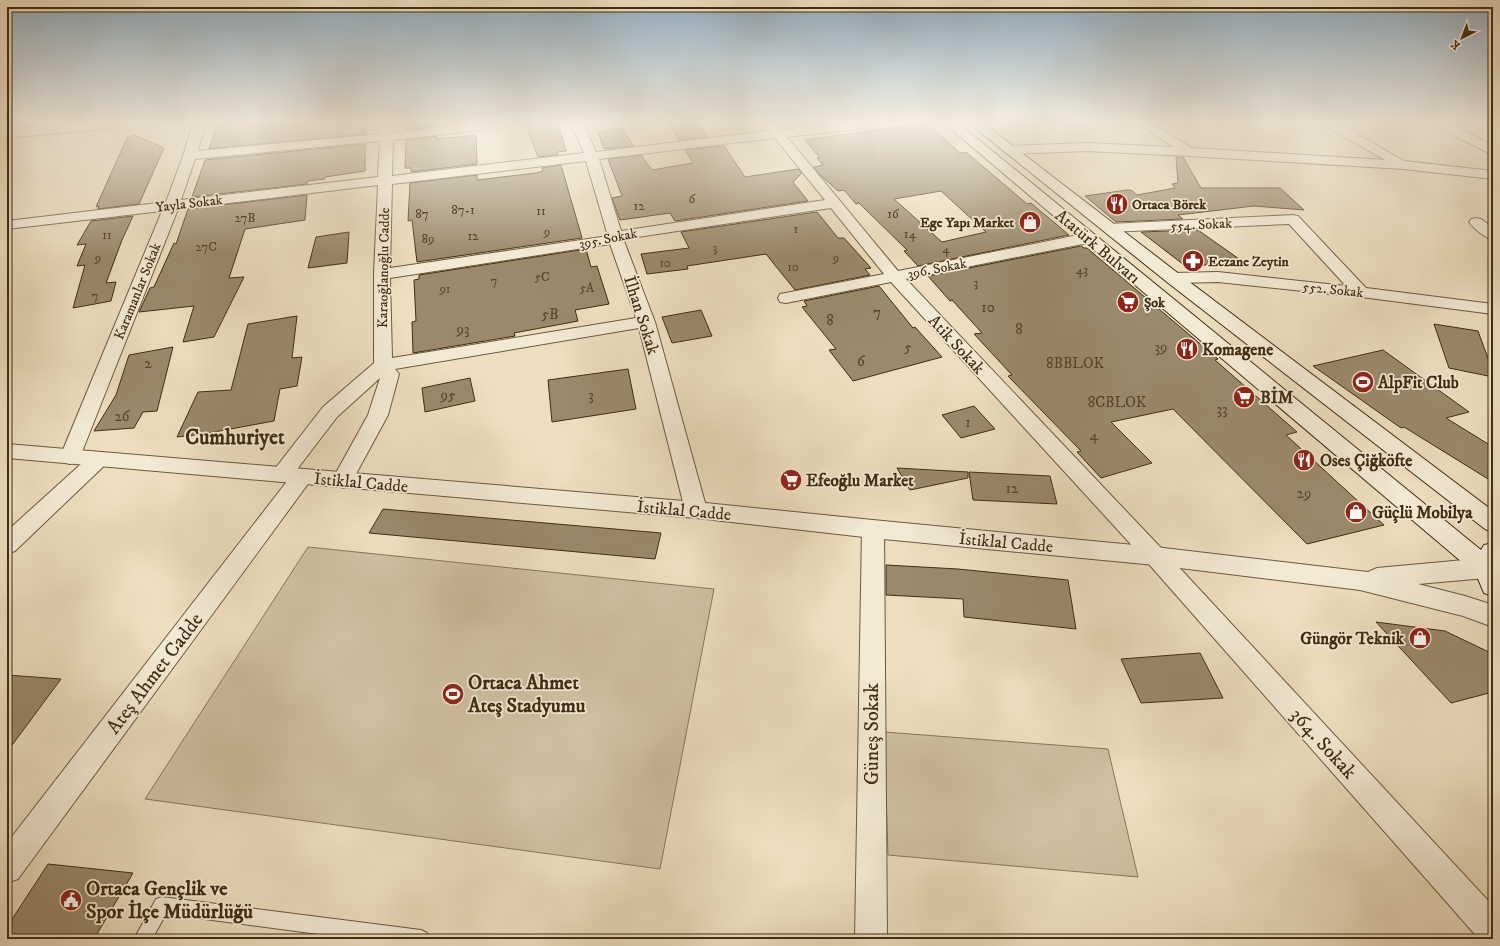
<svg xmlns="http://www.w3.org/2000/svg" width="1500" height="946" viewBox="0 0 1500 946" font-family="'IM FELL DW Pica',serif">
  <style>
    .green { fill: #cfc0a2; stroke: #88765a }
    .building { fill: #9a896c; stroke: #412d13; fill-rule: evenodd }
    .lines { fill: none; stroke-linecap: round; stroke-linejoin: round }
    .service-casing { stroke: #6c593e; stroke-width: 2 }
    .minor-casing { stroke: #6c593e; stroke-width: 2 }
    .tertiary-casing { stroke: #6c593e; stroke-width: 2 }
    .secondary-casing { stroke: #412d13; stroke-width: 2 }
    .service { fill: #f3ead5; fill-rule: evenodd }
    .minor { fill: #f3ead5; fill-rule: evenodd }
    .tertiary { fill: #f3ead5; fill-rule: evenodd }
    .secondary { fill: #f3ead5; fill-rule: evenodd }
    .labels { text-anchor: middle; stroke-width: 3.5; stroke-linejoin: round; paint-order: stroke }
    .far-number-label { font-size: 13px; fill: #574429 }
    .far-street-label { font-size: 14px; fill: #412d13; stroke: #f3ead5 }
    .far-poi-label { font-size: 14px; font-weight: bold; fill: #412d13; stroke: #f3ead5; text-anchor: start }
    .number-label { font-size: 15px; fill: #574429 }
    .street-label { font-size: 17px; fill: #412d13; stroke: #f3ead5 }
    .poi-label { font-size: 17px; font-weight: bold; fill: #412d13; stroke: #f3ead5; text-anchor: start }
    .near-street-label { font-size: 20px; fill: #412d13; stroke: #f3ead5 }
    .near-poi-label { font-size: 20px; font-weight: bold; fill: #412d13; stroke: #f3ead5; text-anchor: start }
    .district-label { font-size: 21px; font-weight: bold; fill: #412d13; stroke: #f3ead5 }
  </style>
  <rect width="100%" height="100%" fill="#ecdebf"/>
  <filter id="stains"><feTurbulence type="fractalNoise" baseFrequency=".005" numOctaves="4"/><feColorMatrix values="0 0 0 0 .2 0 0 0 0 .09 0 0 0 0 .02 0 0 0 .5 -.17"/></filter>
  <radialGradient id="worn" r=".72"><stop offset=".6" stop-color="#630" stop-opacity="0"/><stop offset="1" stop-color="#630" stop-opacity=".3"/></radialGradient>
  <path class="green" d="M308,547l406,42 -54,280 -515,-70z
    M884,732l224,17 30,128 -250,-22z"/>
  <path class="building" d="M218,123h148v11l-157,15z
    M406,123h30v3l-30,4z
    M548,123h10l8,28 -9,1 1,3 -20,2 -12,-31z
    M668,123h30l10,14 -29,3z
    M926,123l34,30 6,-1 61,52 4,-1 38,32 -151,31 -14,-15 3,-1 -48,-47 -3,1 -12,-14 -6,1 -20,-18 -4,-6 9,-2 -6,-7h3l-15,-18zM941,191l45,41 -44,10 -48,-43z
    M621,128l13,18 -30,3 -6,-17z
    M135,135l29,13 -25,56 -41,5 1,-3 -3,1 31,-69z
    M476,135l1,29 -66,8v-4h-6l1,-28 31,-4v3z
    M365,144v27l-40,6v2l-18,2v3l-115,13 13,-37z
    M724,146l21,31 53,-8 4,4 -9,9 15,19 -133,20 -5,-8 -50,7 -8,-22 10,-2 -14,-37 33,-4 11,15 41,-7 -8,-13z
    M1176,157h7l18,31h79l24,22 -50,-4 -76,9 5,4 -67,3 -31,-26 42,-6h4l6,5 38,-7 -3,-4 6,-1z
    M561,165l21,73 -165,24 -5,-42 -4,1 2,-38 67,-8v5l59,-7 7,-2 -1,-3z
    M307,195l-2,25 -60,9 -16,49 15,-1 -30,60 -31,5 11,-36 -55,6 11,-24 4,-1 20,-44 2,1 12,-35z
    M817,212l21,26h6l27,30 -6,1 5,6 -75,15 -29,-36 -79,12 1,3 -41,5 -6,-20 48,-6 -8,-16z
    M133,216l-11,24 -16,43 10,-1 -5,19 -38,7 12,-43 -8,1 9,-22 -9,1 14,-24z
    M1198,230l41,29 -51,9 -47,-36z
    M349,232l-2,31 -39,5 8,-31z
    M1081,246l3,2h3l131,111 -3,1 82,72 -11,3 98,90 -77,19 -134,-135 -62,13 41,41 -51,15 -24,-26 4,-1 -73,-75 4,-1 -38,-41 8,-1 -30,-33 -2,1 -22,-25z
    M586,249l5,18 6,-1 12,38 -34,6 3,11 -64,12 1,3 -102,17 -1,-31 4,-1 -2,-41 5,-1v-4z
    M879,286l34,42 2,-1 27,30 -89,24 -24,-31 7,-1 -34,-42 5,-1 -3,-5z
    M701,310l11,26 -40,7 -10,-26z
    M297,316l-5,42 10,-1 -5,29 -17,3 -6,32 -71,13 -26,3 21,-45 33,-2 17,-66z
    M1434,324l44,7 15,41v5l-44,-9z
    M173,347l-16,64 -14,1 -9,16 -40,3 22,-36 13,-40z
    M1383,350l86,62 -23,6 47,29v35l-89,-55 -3,1 -88,-62z
    M628,369l8,40 -84,13 -4,-42z
    M470,378l5,23 -50,11 -3,-24z
    M974,406l21,23 -34,9 -19,-23z
    M897,468l71,4v6l-58,12z
    M969,472l81,4 7,28 -84,-4z
    M383,509l278,24 -6,26 -286,-26z
    M886,565l72,4 110,11 8,49 -112,-12 -1,-18 -77,-4z
    M1376,622l69,9 48,23v38l-42,11z
    M1200,653l23,45 -82,5 -20,-44z
    M7,675l54,4 -54,73z
    M48,864l85,9 -39,66 -87,-1v-11z"/>
  <g class="lines">
    <g class="service-casing">
      <path id="service" d="M162,897l259,33 6,3 3,6h-74l-190,-25 -14,25h-18l22,-40z"/>
    </g>
    <g class="minor-casing">
      <path id="minor" d="M83,123h44l-2,3 -4,1 -114,11v-8z
        M193,123h12l-7,28 182,-17 1,-11h12v10l81,-10h37l-2,3 -4,1 -112,13 -1,36 192,-23 -13,-30h12l13,29 173,-21 -6,-8h12l6,7 60,-7h37l-2,3 -4,1 -85,10 111,134 190,-38 5,2 3,3 -3,3 -5,2 -182,36 257,271 330,356v33h-14l-332,-377 -256,-280 -105,21 -6,-1 -2,-4 2,-4 104,-20 -53,-66 -200,30 -7,3 31,81 52,188 -3,6 -8,2 -8,-2 -3,-6 -46,-182 -244,41 4,5 -11,41 -38,70 -7,3 -7,-3 -4,-5 36,-65 12,-37 -43,39 -42,55 7,-2 7,2 4,5 -295,402 -11,4v-40l281,-363 -7,2 -7,-2 -4,-5 4,-5 49,-63 51,-44v-89l4,-89 -200,24 -98,248 -3,5 -7,2 -7,-2 -3,-5 102,-246 -155,18v-8l159,-19 17,-46zM775,138l50,62 -204,31 -22,-72zM380,141l-2,36 -197,23 14,-41zM586,161l22,75 -218,32 2,-84zM610,244l26,74 -244,40 -2,-80z
        M1138,123h14l40,25 193,12 -60,-34 -2,-3h15l66,38 89,10v8l-90,-10 -214,-13 -103,-5 -75,3 -5,-1 -1,-3 1,-3 5,-1 75,-3 87,4z
        M1433,123h15l45,23v9l-58,-29z
        M1293,215l5,1 68,72 127,16v10l-132,-17 -143,-15 -45,1 -6,-2 -2,-3 2,-3 6,-2 45,-1 128,14 -57,-62 -180,8 -5,-1 -2,-3 2,-3 5,-1z
        M1476,218l5,1 12,9v12c-9,-3 -19,-11 -24,-18l2,-3z
        M99,452l7,2 3,5 -3,5 -91,87 -8,3v-23l85,-77z
        M873,521l8,2 3,6 3,410h-32l7,-410 3,-6z"/>
    </g>
    <g class="tertiary-casing">
      <path id="tertiary" d="M7,444l689,58 177,18 282,27 213,25 9,-4 109,-10 7,3v14l-7,3 -68,6 47,12 28,9v22l-30,-11 -103,-26 -205,-25 -282,-27 -177,-20 -689,-60z"/>
    </g>
    <g class="secondary-casing">
      <path id="secondary" d="M944,123h14l523,427 3,-5 9,-2v53l-9,-3 -8,-19z
        M969,123h14l196,151 314,237v21l-8,-3 -318,-247z"/>
    </g>
    <use href="#service" class="service"/>
    <use href="#minor" class="minor"/>
    <use href="#tertiary" class="tertiary"/>
    <use href="#secondary" class="secondary"/>
  </g>
  <linearGradient id="sky" x2="0" y2="1"><stop stop-color="#92adc0"/><stop offset="0.48" stop-color="#f6f0e2"/><stop offset="1" stop-color="#f6f0e2" stop-opacity="0"/></linearGradient>
  <rect width="1500" height="255" fill="url(#sky)"/>
  <defs>
    <g id="restaurant-disc" transform="scale(1.15)"><circle r="9.5" fill="#8f2418" stroke="#f3ead5"/><path d="M-5-6h1v4h1v-4h1v4h1v-4h1v5L-1.5 .5V6h-2V.5L-5-1ZM5-6V6H3V1.5H1.5Q1.5-4 5-6Z" fill="#fff"/></g>
    <g id="shop-disc" transform="scale(1.15)"><circle r="9.5" fill="#8f2418" stroke="#f3ead5"/><path d="M-5-2.5h2.3a2.7 3.5 0 0 1 5.4 0H5L5.5 6h-11ZM-1.5-2.5h3a1.5 2.3 0 0 0-3 0Z" fill="#fff"/></g>
    <g id="pharmacy-disc" transform="scale(1.15)"><circle r="9.5" fill="#8f2418" stroke="#f3ead5"/><path d="M-2-6h4v4h4v4h-4v4h-4v-4h-4v-4h4Z" fill="#fff"/></g>
    <g id="supermarket-disc" transform="scale(1.15)"><circle r="9.5" fill="#8f2418" stroke="#f3ead5"/><path d="M-6-5.5h2.5l.6 2H6L4.5 2H-2.5L-4.4-4H-6ZM-1.5 3.2a1.3 1.3 0 1 0 .1 0ZM3 3.2a1.3 1.3 0 1 0 .1 0Z" fill="#fff"/></g>
    <g id="stadium-disc" transform="scale(1.15)"><circle r="9.5" fill="#8f2418" stroke="#f3ead5"/><path d="M0-5a6.5 5 0 1 0 0 10a6.5 5 0 1 0 0-10ZM-3.5-1.8h7v3.6h-7Z" fill="#fff"/></g>
    <g id="civic-disc" transform="scale(1.15)"><circle r="9.5" fill="#8f2418" stroke="#f3ead5"/><path d="M-.6-6.5H3V-4.5H.6V-3L4-1V1h2V6H-6V1h2V-1L-.6-3ZM-1.2 2.5V6h2.4V2.5Z" fill="#fff"/></g>
  </defs>
  <g fill-rule="evenodd">
    <use href="#restaurant-disc" x="1117" y="204"/>
    <use href="#shop-disc" x="1030" y="222"/>
    <use href="#pharmacy-disc" x="1193" y="261"/>
    <use href="#supermarket-disc" x="1128" y="302"/>
    <use href="#restaurant-disc" x="1187" y="349"/>
    <use href="#stadium-disc" x="1363" y="382"/>
    <use href="#supermarket-disc" x="1244" y="397"/>
    <use href="#restaurant-disc" x="1304" y="460"/>
    <use href="#supermarket-disc" x="791" y="480"/>
    <use href="#shop-disc" x="1356" y="512"/>
    <use href="#shop-disc" x="1420" y="638"/>
    <use href="#stadium-disc" x="453" y="694"/>
    <use href="#civic-disc" x="71" y="900"/>
  </g>
  <g class="labels">
    <g class="far-number-label">
      <text x="692" y="203">6</text>
      <text x="639" y="210">12</text>
      <text x="463" y="214">87-1</text>
      <text x="541" y="215">11</text>
      <text x="422" y="218">87</text>
      <text x="893" y="218">16</text>
      <text x="245" y="222">27B</text>
      <text x="796" y="233">1</text>
      <text x="547" y="236">9</text>
      <text x="910" y="238">14</text>
      <text x="107" y="239">11</text>
      <text x="473" y="240">12</text>
      <text x="428" y="243">89</text>
      <text x="206" y="251">27C</text>
      <text x="715" y="252">3</text>
      <text x="946" y="253">4</text>
      <text x="98" y="262">9</text>
      <text x="836" y="262">9</text>
      <text x="665" y="267">10</text>
      <text x="793" y="271">10</text>
      <text x="1082" y="274">43</text>
      <text x="542" y="281">5C</text>
      <text x="494" y="285">7</text>
      <text x="976" y="287">3</text>
      <text x="587" y="292">5A</text>
      <text x="445" y="293">91</text>
      <text x="95" y="300">7</text>
    </g>
    <g class="far-street-label">
      <text transform="translate(189 203) rotate(-7)" y="5">Yayla Sokak</text>
      <text transform="translate(1201 224) rotate(-3)" y="5">554. Sokak</text>
      <text transform="translate(608 238) rotate(-11)" y="5">395. Sokak</text>
      <text transform="translate(383 268) rotate(-89)" y="5">Karaoğlanoğlu Cadde</text>
      <text transform="translate(937 268) rotate(-11)" y="5">396. Sokak</text>
      <text transform="translate(1333 289) rotate(6)" y="5">552. Sokak</text>
      <text transform="translate(137 291) rotate(-68)" y="5">Karamanlar Sokak</text>
    </g>
    <g class="far-poi-label">
      <text x="1132" y="209">Ortaca Börek</text>
      <text x="1014" y="227" text-anchor="end">Ege Yapı Market</text>
      <text x="1208" y="266">Eczane Zeytin</text>
      <text x="1144" y="307">Şok</text>
    </g>
    <g class="number-label">
      <text x="988" y="312">10</text>
      <text x="877" y="317">7</text>
      <text x="550" y="319">5B</text>
      <text x="830" y="325">8</text>
      <text x="463" y="334">93</text>
      <text x="1019" y="334">8</text>
      <text x="908" y="352">5</text>
      <text x="1161" y="352">39</text>
      <text x="861" y="366">6</text>
      <text x="148" y="368">2</text>
      <text x="1075" y="368">8BBLOK</text>
      <text x="448" y="400">95</text>
      <text x="591" y="400">3</text>
      <text x="1117" y="407">8CBLOK</text>
      <text x="1222" y="414">33</text>
      <text x="122" y="421">26</text>
      <text x="968" y="427">1</text>
      <text x="1094" y="440">4</text>
      <text x="1012" y="493">12</text>
      <text x="1304" y="498">29</text>
    </g>
    <g class="street-label">
      <text transform="translate(1098 246) rotate(40)" y="6">Atatürk Bulvarı</text>
      <text transform="translate(642 315) rotate(72)" y="6">İlhan Sokak</text>
      <text transform="translate(957 344) rotate(47)" y="6">Atik Sokak</text>
      <text transform="translate(361 482) rotate(5)" y="6">İstiklal Cadde</text>
      <text transform="translate(684 510) rotate(5)" y="6">İstiklal Cadde</text>
      <text transform="translate(1006 542) rotate(5)" y="6">İstiklal Cadde</text>
    </g>
    <g class="poi-label">
      <text x="1202" y="355">Komagene</text>
      <text x="1378" y="388">AlpFit Club</text>
      <text x="1260" y="403">BİM</text>
      <text x="1320" y="466">Oses Çiğköfte</text>
      <text x="806" y="486">Efeoğlu Market</text>
      <text x="1372" y="518">Güçlü Mobilya</text>
      <text x="1404" y="644" text-anchor="end">Güngör Teknik</text>
    </g>
    <g class="near-street-label">
      <text transform="translate(154 673) rotate(-53)" y="7">Ateş Ahmet Cadde</text>
      <text transform="translate(871 734) rotate(-90)" y="7">Güneş Sokak</text>
      <text transform="translate(1324 743) rotate(48)" y="7">364. Sokak</text>
    </g>
    <g class="near-poi-label">
      <text x="468" y="689">Ortaca Ahmet<tspan x="468" dy="23">Ateş Stadyumu</tspan></text>
      <text x="86" y="895">Ortaca Gençlik ve<tspan x="86" dy="23">Spor İlçe Müdürlüğü</tspan></text>
    </g>
    <g class="district-label">
      <text x="235" y="444">Cumhuriyet</text>
    </g>
  </g>
  <rect width="1500" height="946" fill="none" stroke="#ecdebf" stroke-width="24"/>
  <rect x="8" y="8" width="1484" height="930" fill="none" stroke="#412d13" stroke-width="2"/>
  <rect x="12" y="12" width="1476" height="922" fill="none" stroke="#412d13"/>
  <g transform="translate(1462 38) rotate(222)" stroke="#f3ead5" stroke-width="3" paint-order="stroke">
  <path d="M0-3L7 15L0 10L-7 15Z" fill="#412d13"/>
  <text y="-6" font-size="11" font-weight="bold" text-anchor="middle" fill="#412d13">K</text>
  </g>
  <rect width="100%" height="100%" filter="url(#stains)"/>
  <rect width="100%" height="100%" fill="url(#worn)"/>
</svg>
